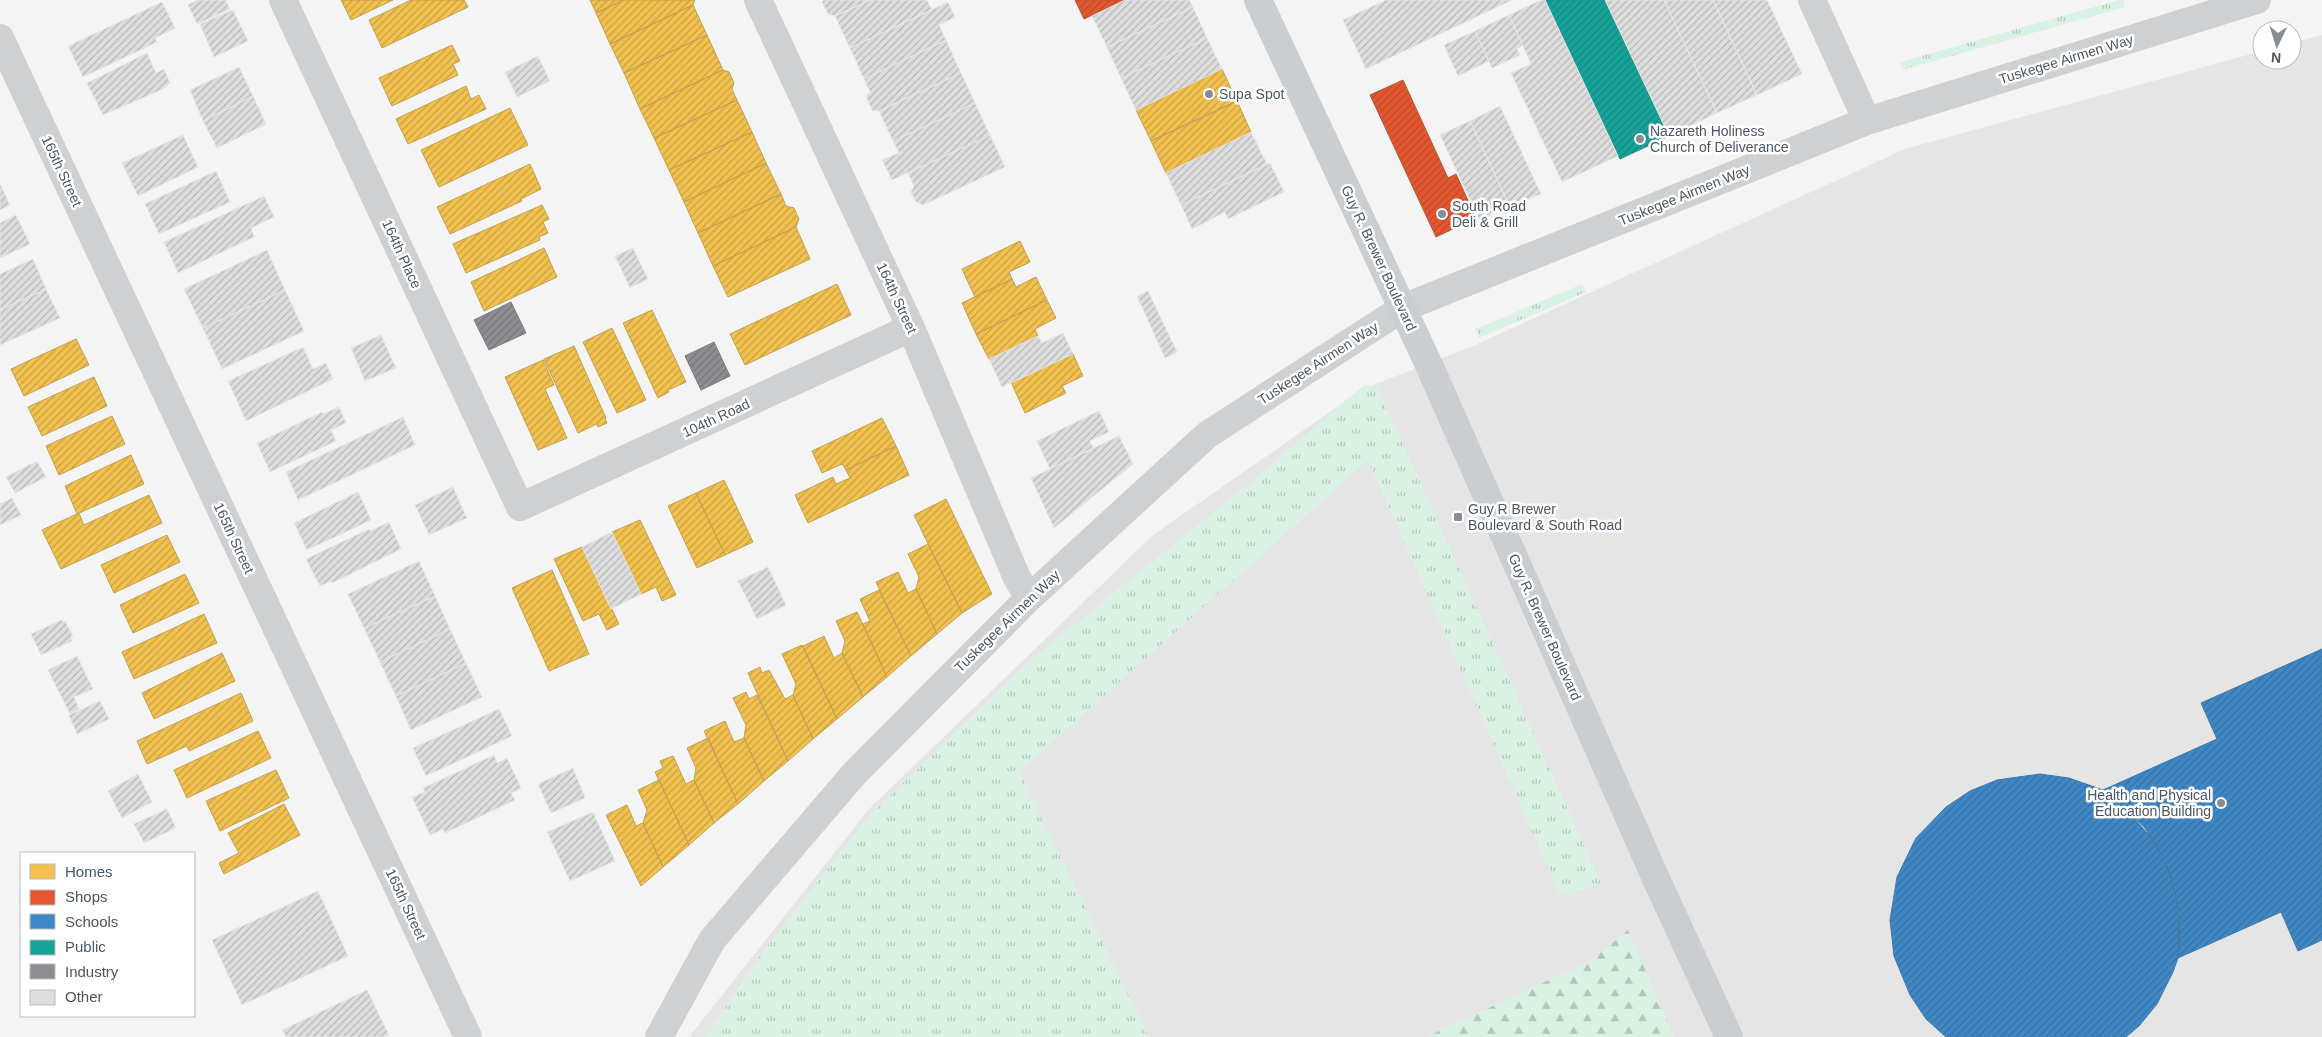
<svg xmlns="http://www.w3.org/2000/svg" width="2322" height="1037" viewBox="0 0 2322 1037" font-family="Helvetica,sans-serif">
  <style>
    .education { fill: #e6e5e6 }
    .grass { fill: url(#grass-tufts) }
    .forest { fill: url(#forest-firs) }
    .homes { fill: url(#homes-hatch); stroke: #c0a154 }
    .shops { fill: url(#shops-hatch); stroke: #b6573d }
    .schools { fill: url(#schools-hatch); stroke: #4279a7 }
    .public { fill: url(#public-hatch); stroke: #268c88 }
    .industry { fill: url(#industry-hatch); stroke: #797c83 }
    .building { fill: url(#building-hatch); stroke: #e5e6e7 }
    .lines { fill: none; stroke-linecap: round; stroke-linejoin: round }
    .minor { stroke: #ced0d2; stroke-width: 28 }
    .major { stroke: #caced1; stroke-width: 28 }
    .poi-dot { fill: #868d94; stroke: #fff; stroke-width: 2 }
    .labels { text-anchor: middle; stroke-width: 5; stroke-linejoin: round; paint-order: stroke }
    .street-label { font-size: 14px; fill: #4a5661; stroke: #fff }
    .poi-label { font-size: 14px; fill: #4a5661; stroke: #fff; text-anchor: start }
  </style>
  <defs>
    <pattern id="grass-tufts" width="24" height="20" patternUnits="userSpaceOnUse" patternTransform="scale(1.25)"><rect width="24" height="20" fill="#d9f2e3"/><path d="M3 7l-1-3M5 7V3M7 7l1-3M15 17l-1-3M17 17v-4M19 17l1-3" fill="none" stroke="#b2c7bb"/></pattern>
    <pattern id="forest-firs" width="22" height="20" patternUnits="userSpaceOnUse" patternTransform="scale(1.25)"><rect width="22" height="20" fill="#d9f2e3"/><path d="M5 1l3.5 6h-7zM16 11l3.5 6h-7z" fill="#b2c7bb"/></pattern>
    <pattern id="homes-hatch" width="6" height="6" patternUnits="userSpaceOnUse" patternTransform="scale(1.25)"><rect width="6" height="6" fill="#f2c14e"/><path d="M-1 1l2-2M0 6l6-6M5 7l2-2" fill="none" stroke="#c6a044"/></pattern>
    <pattern id="shops-hatch" width="6" height="6" patternUnits="userSpaceOnUse" patternTransform="scale(1.25)"><rect width="6" height="6" fill="#e4572e"/><path d="M-1 1l2-2M0 6l6-6M5 7l2-2" fill="none" stroke="#bb4b2b"/></pattern>
    <pattern id="schools-hatch" width="6" height="6" patternUnits="userSpaceOnUse" patternTransform="scale(1.25)"><rect width="6" height="6" fill="#3f88c5"/><path d="M-1 1l2-2M0 6l6-6M5 7l2-2" fill="none" stroke="#3772a3"/></pattern>
    <pattern id="public-hatch" width="6" height="6" patternUnits="userSpaceOnUse" patternTransform="scale(1.25)"><rect width="6" height="6" fill="#17a398"/><path d="M-1 1l2-2M0 6l6-6M5 7l2-2" fill="none" stroke="#17887f"/></pattern>
    <pattern id="industry-hatch" width="6" height="6" patternUnits="userSpaceOnUse" patternTransform="scale(1.25)"><rect width="6" height="6" fill="#8d8d92"/><path d="M-1 1l2-2M0 6l6-6M5 7l2-2" fill="none" stroke="#75767b"/></pattern>
    <pattern id="building-hatch" width="6" height="6" patternUnits="userSpaceOnUse" patternTransform="scale(1.25)"><rect width="6" height="6" fill="#ddddde"/><path d="M-1 1l2-2M0 6l6-6M5 7l2-2" fill="none" stroke="#b5b6b7"/></pattern>
  </defs>
  <rect width="100%" height="100%" fill="#f4f4f4"/>
  <path class="education" d="M2322,35v1002h-1633l180,-228 284,-274 210,-146 108,-42 434,-198 357,-98v9h30v-17z"/>
  <path class="grass" d="M2119,0h4l2,7 -223,63 -2,-8z
    M1582,284l4,8 -107,46 -3,-9z
    M1364,385l13,2 224,496 -33,14 -9,-5 -191,-432 -349,312 130,265h-443l50,-76 111,-143 159,-154 221,-179z"/>
  <path class="forest" d="M1628,930l46,107h-248l164,-76z"/>
  <path class="homes" d="M341,0h52l-42,20z
    M411,0h53l4,7 -86,41 -13,-28z
    M590,0h34l-28,13z
    M624,0h71l-2,5 -83,39 -14,-31z
    M693,5l14,30 -83,38 -14,-29z
    M707,35l16,35 -83,39 -16,-36z
    M452,45l8,16 -7,3 5,11 -66,31 -13,-28z
    M1222,69l15,32 -86,40 -15,-31z
    M723,70l6,2 5,11 -2,6 5,11 -83,38 -14,-29z
    M466,86l5,13 8,-4 7,14 -78,35 -12,-25z
    M737,100l15,32 -83,38 -15,-32z
    M1237,101l14,31 -85,41 -15,-32z
    M510,108l18,37 -89,42 -18,-37z
    M752,132l14,31 -82,39 -15,-32z
    M766,163l15,31 -83,39 -14,-31z
    M530,164l11,25 -20,10 1,2 -72,33 -13,-27z
    M781,194l5,12 8,2 5,11 -3,8 -83,39 -15,-33z
    M542,205l7,14 -6,3 5,11 -9,4 1,3 -74,33 -13,-29z
    M796,227l14,32 -82,38 -15,-31z
    M1020,241l10,21 -21,10 3,7 -37,18 -13,-28z
    M544,248l13,29 -73,34 -13,-29z
    M1036,277l11,23 -71,34 -14,-31 50,-24 4,8z
    M837,284l14,31 -106,50 -15,-31z
    M1047,300l9,18 -21,11 3,7 -49,23 -13,-25z
    M652,310l34,72 -18,8 1,2 -11,6 -35,-75z
    M612,328l34,72 -29,13 -34,-71z
    M76,339l13,26 -65,31 -13,-27z
    M574,346l32,72 -1,1 2,4 -9,4 -1,-3 -19,9 -34,-74z
    M1073,354l10,22 -21,10 4,7 -41,20 -14,-31z
    M543,360l11,25 -9,4 22,49 -29,12 -33,-73z
    M94,377l13,29 -65,30 -14,-29z
    M112,416l13,28 -66,31 -13,-29z
    M882,418l14,28 -50,24 -4,-6 -20,9 -10,-22z
    M896,446l13,29 -101,48 -13,-28 38,-18 3,7 14,-6 -4,-8z
    M131,455l13,29 -67,30 -12,-28z
    M724,480l29,62 -28,13 -29,-62z
    M696,493l29,62 -28,13 -29,-62z
    M149,495l13,28 -101,46 -19,-39 37,-17 5,12z
    M946,499l46,95 -30,19 -48,-98z
    M640,520l36,75 -14,6 -6,-14 -15,7 -29,-62z
    M167,535l13,27 -66,31 -13,-28z
    M928,544l34,69 -25,21 -21,-45 3,-12 -11,-23z
    M582,547l37,77 -12,6 -8,-16 -16,7 -29,-62z
    M552,570l37,84 -40,17 -37,-83z
    M898,572l10,21 8,-4 21,45 -26,22 -35,-74z
    M185,574l14,29 -66,30 -13,-28z
    M879,590l32,66 -24,21 -24,-53 7,-3 -10,-22z
    M857,612l30,65 -24,20 -21,-44 3,-12 -9,-20z
    M204,614l13,29 -83,36 -12,-27z
    M824,636l10,22 8,-5 21,44 -26,22 -34,-73z
    M802,645l35,74 -24,20 -20,-44 3,-11 -14,-30z
    M222,653l13,28 -81,38 -12,-26z
    M760,667l2,6 7,-3 16,29 8,-4 20,44 -25,22 -40,-88z
    M746,692l3,7 8,-4 31,66 -24,20 -20,-43 2,-13 -13,-27z
    M241,693l12,28 -64,30 -2,-5 -40,18 -10,-23z
    M725,721l9,21 10,-4 20,43 -26,23 -34,-73z
    M258,731l13,27 -84,40 -13,-28z
    M708,738l30,66 -24,19 -20,-43 2,-12 -9,-20z
    M673,756l13,28 8,-4 20,43 -25,22 -34,-73 8,-4 -3,-7z
    M276,770l13,28 -69,33 -14,-30z
    M659,780l30,65 -26,22 -20,-44 4,-13 -9,-20z
    M284,804l16,31 -76,39 -5,-11 20,-10 -11,-20z
    M627,805l9,21 7,-3 20,44 -22,19 -35,-71z"/>
  <path class="shops" d="M1075,0h50l-41,19z
    M1403,80l45,98 8,-4 20,44 -40,19 -66,-142z"/>
  <path class="schools" d="M2322,649v291l-24,11 -17,-39 -103,46 1,-44 -6,-30 -8,-23 -20,-33 -22,-23 -20,-15 114,-51 -16,-36z
    M2040,774l29,4 34,12 20,15 31,36 16,32 7,28 3,33 -2,24 -5,14 -16,32 -18,22 -13,11h-180l-20,-18 -16,-24 -16,-39 -4,-36 7,-43 19,-39 30,-31 24,-16 27,-11z"/>
  <path class="public" d="M1548,0h57l64,136 -49,23 -75,-158z"/>
  <path class="industry" d="M511,302l15,31 -37,17 -15,-30z
    M714,342l16,34 -29,14 -16,-34z"/>
  <path class="building" d="M197,0h29l4,9 -33,15 -9,-19z
    M824,0h46l-35,16 -7,-2 -6,-12z
    M870,0h57l5,10 -82,38 -15,-32z
    M1125,0h64l4,7 -86,40 -15,-31z
    M1386,0h126l-146,69 -23,-49z
    M1541,0h4l73,156 -56,26 -51,-109 20,-9 -22,-49z
    M1605,0h59l53,113 -48,23z
    M1664,0h49l44,95 -40,18z
    M1713,0h54l35,74 -45,21z
    M162,2l13,26 -20,10 2,4 -74,35 -15,-31z
    M948,2l7,15 -16,8 7,15 -82,39 -14,-31z
    M1193,7l14,31 -86,40 -14,-31z
    M233,10l15,31 -34,16 -14,-33z
    M1509,15l14,30 -6,4 3,6 -28,13 -17,-37z
    M1475,31l14,30 -31,15 -14,-31z
    M1207,38l15,31 -86,41 -15,-32z
    M946,40l15,33 -82,38 -7,-1 -6,-14 4,-4 -6,-13z
    M147,53l9,20 8,-4 6,14 -7,6 -60,26 -16,-32z
    M538,56l12,25 -33,16 -12,-25z
    M239,67l14,29 -50,25 -13,-31z
    M961,73l14,30 -82,38 -14,-30z
    M253,96l13,28 -49,24 -14,-27z
    M975,103l15,32 -98,45 -10,-20 17,-7 -6,-12z
    M1500,106l41,88 -31,13 -40,-86z
    M1470,121l40,86 -31,12 -39,-84z
    M1251,132l16,32 -86,41 -15,-32z
    M183,135l15,32 -60,29 -16,-33z
    M990,135l15,32 -82,38 -7,-3 -5,-10 3,-6 -6,-13z
    M1270,163l14,29 -56,27 -3,-7 -33,17 -11,-24z
    M216,171l14,31 -71,32 -14,-30z
    M0,183l10,22 -10,5z
    M264,196l10,21 -23,11 3,9 -76,36 -14,-31z
    M16,215l14,29 -30,14v-35z
    M633,248l15,31 -18,9 -15,-32z
    M267,250l18,40 -82,38 -19,-39z
    M33,259l13,30 -46,21v-36z
    M46,289l14,29 -60,27v-35z
    M285,290l19,41 -82,38 -19,-41z
    M1148,291l29,61 -12,6 -28,-62z
    M1063,333l10,21 -71,33 -13,-28 49,-23 4,7z
    M381,335l15,33 -31,13 -14,-33z
    M303,347l10,22 13,-6 7,16 -87,42 -18,-40z
    M339,407l7,16 -15,7 5,11 -66,31 -13,-29 65,-31 1,2z
    M1099,411l10,21 -19,9 3,7 -43,21 -13,-28z
    M403,417l12,28 -117,55 -12,-28z
    M1119,436l14,28 -79,64 -23,-50z
    M37,461l9,16 -31,16 -9,-16z
    M453,487l14,31 -38,17 -14,-30z
    M358,492l13,28 -64,30 -13,-27z
    M12,498l9,17 -21,10v-21z
    M389,522l12,27 -69,34 -1,-2 -11,5 -14,-27 63,-30 1,2z
    M612,532l29,62 -30,15 -29,-62z
    M419,561l16,35 -71,32 -16,-34z
    M768,567l18,38 -29,14 -19,-38z
    M435,596l15,33 -70,33 -16,-34z
    M62,620l1,2 2,-1 8,15 -2,1 1,4 -31,14 -10,-21z
    M450,629l16,34 -70,33 -16,-34z
    M77,656l16,33 -19,8 5,12 -9,5 -22,-44z
    M466,663l16,34 -71,33 -15,-34z
    M100,701l9,18 -32,15 -8,-19z
    M499,709l13,27 -86,40 -13,-28z
    M494,755l3,8 10,-5 14,30 -10,5 4,7 -70,33 -2,-4 -13,6 -18,-38 13,-5 -2,-4z
    M573,768l12,30 -34,15 -13,-29z
    M138,774l14,28 -30,16 -14,-27z
    M167,809l9,19 -32,15 -10,-19z
    M593,812l22,49 -45,20 -23,-49z
    M318,891l30,65 -106,49 -30,-65z
    M367,990l22,45 -6,2h-97l-4,-7z"/>
  <g class="lines">
    <path class="minor" d="M283,0l237,507 391,-179
      M758,0l153,328 106,250 12,20
      M1812,0l55,121
      M0,38l468,999
      M659,1037l53,-97 142,-166 175,-176 178,-163 196,-127 464,-187 390,-121"/>
    <path class="major" d="M1258,0l171,365 228,516 72,156"/>
  </g>
  <g class="poi-dot">
    <circle cx="1209" cy="94" r="5"/>
    <circle cx="1640" cy="139" r="5"/>
    <circle cx="1442" cy="214" r="5"/>
    <rect x="1453" y="512" width="10" height="10" rx="2.5"/>
    <circle cx="2221" cy="803" r="5"/>
  </g>
  <g class="labels">
    <g class="street-label">
      <text transform="translate(2066 59) rotate(-17)" y="5">Tuskegee Airmen Way</text>
      <text transform="translate(62 171) rotate(65)" y="5">165th Street</text>
      <text transform="translate(1684 195) rotate(-22)" y="5">Tuskegee Airmen Way</text>
      <text transform="translate(402 254) rotate(65)" y="5">164th Place</text>
      <text transform="translate(1379 258) rotate(65)" y="5">Guy R. Brewer Boulevard</text>
      <text transform="translate(897 298) rotate(65)" y="5">164th Street</text>
      <text transform="translate(1318 363) rotate(-33)" y="5">Tuskegee Airmen Way</text>
      <text transform="translate(716 418) rotate(-25)" y="5">104th Road</text>
      <text transform="translate(234 538) rotate(65)" y="5">165th Street</text>
      <text transform="translate(1007 621) rotate(-44)" y="5">Tuskegee Airmen Way</text>
      <text transform="translate(1545 627) rotate(66)" y="5">Guy R. Brewer Boulevard</text>
      <text transform="translate(406 904) rotate(65)" y="5">165th Street</text>
    </g>
    <g class="poi-label">
      <text x="1219" y="99">Supa Spot</text>
      <text x="1650" y="136">Nazareth Holiness<tspan x="1650" dy="16">Church of Deliverance</tspan></text>
      <text x="1452" y="211">South Road<tspan x="1452" dy="16">Deli &amp; Grill</tspan></text>
      <text x="1468" y="514">Guy R Brewer<tspan x="1468" dy="16">Boulevard &amp; South Road</tspan></text>
      <text x="2211" y="800" text-anchor="end">Health and Physical<tspan x="2211" dy="16">Education Building</tspan></text>
    </g>
  </g>
  <rect x="20" y="852" width="175" height="165" fill="#ffffff" stroke="#b7bbc0"/>
  <rect x="30" y="864" width="25" height="15" fill="#f2c14e" stroke="#b7bbc0"/>
  <text x="65" y="877" font-size="15" fill="#4a5661">Homes</text>
  <rect x="30" y="890" width="25" height="15" fill="#e4572e" stroke="#b7bbc0"/>
  <text x="65" y="902" font-size="15" fill="#4a5661">Shops</text>
  <rect x="30" y="914" width="25" height="15" fill="#3f88c5" stroke="#b7bbc0"/>
  <text x="65" y="927" font-size="15" fill="#4a5661">Schools</text>
  <rect x="30" y="940" width="25" height="15" fill="#17a398" stroke="#b7bbc0"/>
  <text x="65" y="952" font-size="15" fill="#4a5661">Public</text>
  <rect x="30" y="964" width="25" height="15" fill="#8d8d92" stroke="#b7bbc0"/>
  <text x="65" y="977" font-size="15" fill="#4a5661">Industry</text>
  <rect x="30" y="990" width="25" height="15" fill="#ddddde" stroke="#b7bbc0"/>
  <text x="65" y="1002" font-size="15" fill="#4a5661">Other</text>
  <g transform="translate(2277 45) rotate(184)"><circle r="24" fill="#ffffff" stroke="#b7bbc0"/>
  <path d="M0-4L9 19L0 12L-9 19Z" fill="#868d94"/>
  <text y="-8" font-size="14" font-weight="bold" text-anchor="middle" fill="#4a5661">N</text>
  </g>
</svg>
